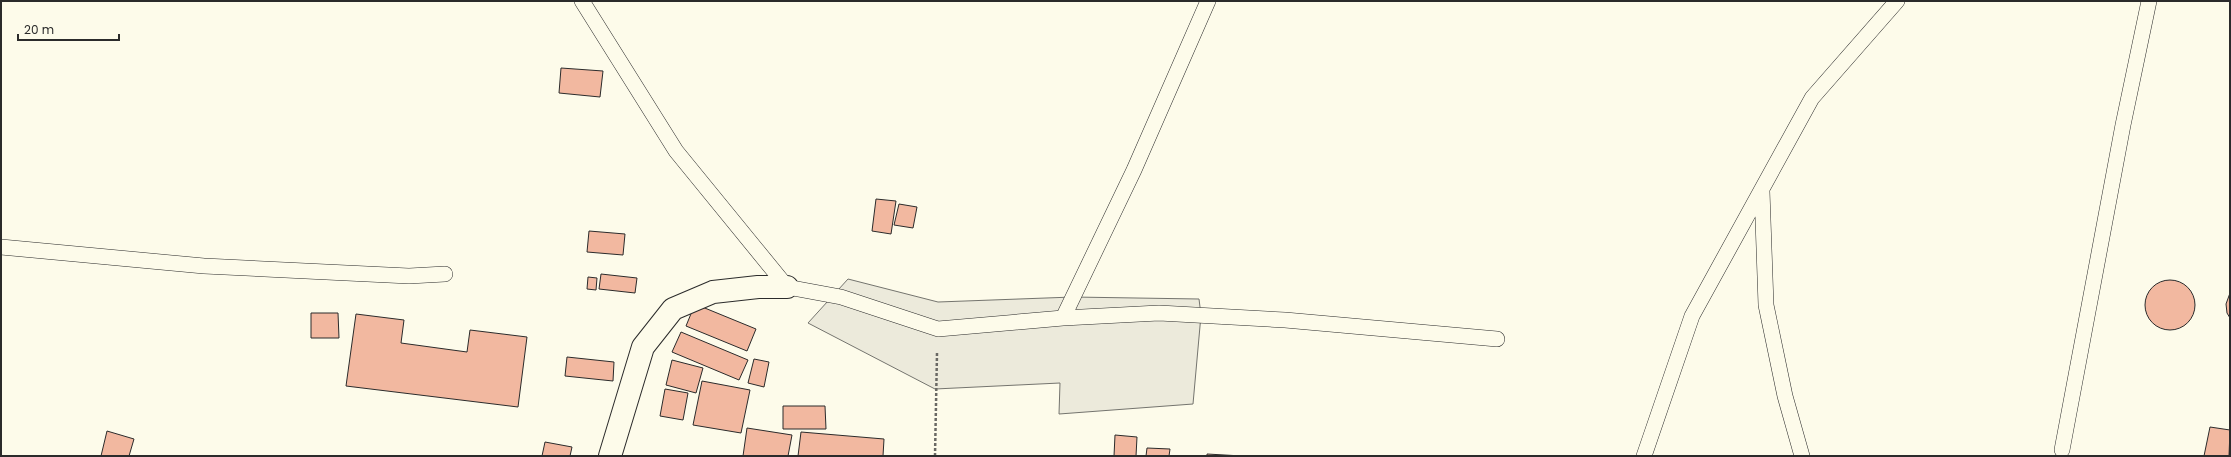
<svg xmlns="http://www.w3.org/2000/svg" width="2231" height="457" viewBox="0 0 2231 457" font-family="Poppins,sans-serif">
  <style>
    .parking { fill: #eceadb; stroke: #74746e }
    .building { fill: #f2b8a0; stroke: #2b2b2b }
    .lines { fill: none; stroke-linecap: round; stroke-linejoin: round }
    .lane-casing { stroke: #2b2b2b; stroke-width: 16 }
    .street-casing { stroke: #2b2b2b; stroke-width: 24 }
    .path { stroke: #6a6964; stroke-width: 2.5; stroke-dasharray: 3 2; stroke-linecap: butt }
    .lane { stroke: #fdfbea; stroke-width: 15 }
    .street { stroke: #fdfbea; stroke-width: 22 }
  </style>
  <rect width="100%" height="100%" fill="#fdfbea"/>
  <path class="parking" d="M848,279l90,23 135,-5 126,2 2,16 -8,89 -134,10 1,-31 -125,6 -127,-66z"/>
  <path class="building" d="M561,68l42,3 -3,26 -41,-4z
    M876,199l20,2 -5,33 -19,-3z
    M899,204l18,3 -4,21 -19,-3z
    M589,231l36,3 -2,21 -36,-3z
    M601,274l36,4 -2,15 -36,-4z
    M588,277l9,1 -1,12 -9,-1z
    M2145 305a25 25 0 1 1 50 0a25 25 0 1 1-50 0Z
    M2230,293v25l-3,-5 -1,-9z
    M695,304l61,25 -9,22 -61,-25z
    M311,313h27l1,25h-28z
    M356,314l48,6 -3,23 66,9 3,-22 57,7 -9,70 -172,-21z
    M681,332l67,28 -9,20 -67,-28z
    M567,357l47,5 -1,19 -48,-5z
    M754,359l15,3 -5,25 -16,-4z
    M672,360l31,8 -7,25 -30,-8z
    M702,381l48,9 -9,43 -48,-8z
    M665,389l23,4 -5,27 -23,-4z
    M783,406h42l1,23h-43z
    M2210,427l20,3 -1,26h-25z
    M747,428l45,7 -4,21h-45z
    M107,431l27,8 -5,17h-28z
    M801,432l83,7 -1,17h-85z
    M1115,435l22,2 -1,19h-22z
    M545,442l27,5 -2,9h-28z
    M1147,448l23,1 -1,7h-23z
    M1207,454l35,2h-35z"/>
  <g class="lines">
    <g class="lane-casing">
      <path id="lane" d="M582,1l94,150 111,136 54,10 97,32 125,-11 71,-148 74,-169
        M1762,191l4,114 19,91 17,60
        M1,247l203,19 205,10 36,-2
        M1063,318l96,-5 126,7 212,19
        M2062,450l61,-325 26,-124
        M1644,456l48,-140 120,-218 85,-97"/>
    </g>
    <g class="street-casing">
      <path id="street" d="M610,456l33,-109 30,-38 40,-17 45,-5h29"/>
    </g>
    <path class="path" d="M935,456l2,-103"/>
    <use href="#lane" class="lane"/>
    <use href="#street" class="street"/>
  </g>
  <rect width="2231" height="457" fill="none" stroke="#2b2b2b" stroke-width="4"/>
  <path d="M18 34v6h101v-6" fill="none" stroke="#2b2b2b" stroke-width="2"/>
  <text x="24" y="34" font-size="12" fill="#2b2b2b" stroke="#fdfbea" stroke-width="3" paint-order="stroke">20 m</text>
</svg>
